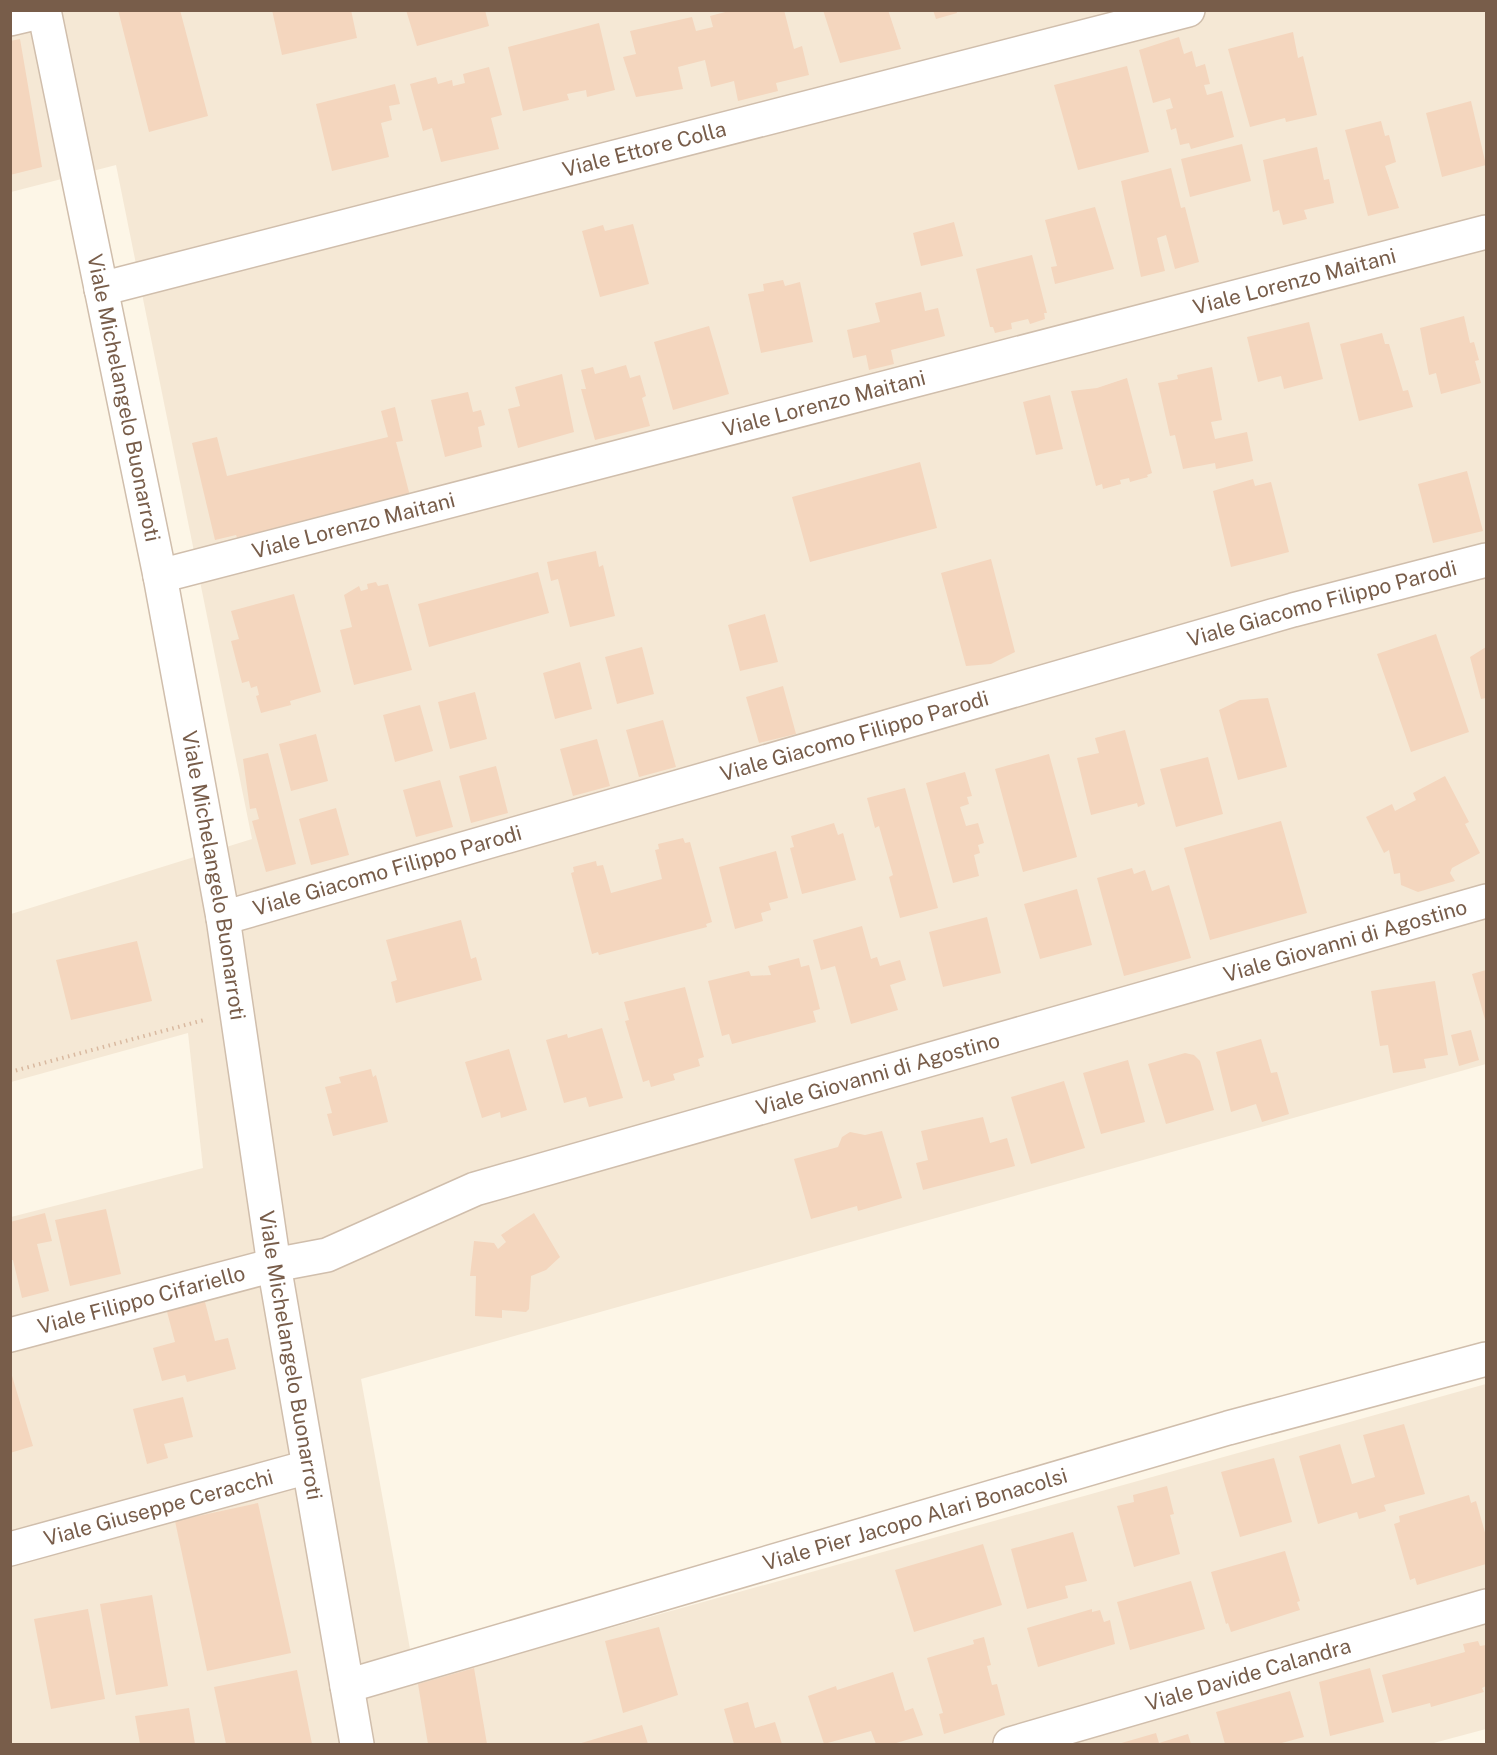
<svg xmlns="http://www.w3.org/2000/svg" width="1497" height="1755" viewBox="0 0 1497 1755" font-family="'Public Sans',sans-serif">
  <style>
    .residential { fill: #f5e8d5 }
    .building { fill: #f4d6be }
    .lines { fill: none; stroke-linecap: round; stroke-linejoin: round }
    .minor-casing { stroke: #d0beac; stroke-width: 36 }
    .path { stroke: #d9b9a0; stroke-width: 4; stroke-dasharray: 1.5 4.5; stroke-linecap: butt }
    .minor { stroke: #fff; stroke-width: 33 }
    .labels { text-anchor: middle; stroke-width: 5; stroke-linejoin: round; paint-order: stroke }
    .street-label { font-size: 21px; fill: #785d4a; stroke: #fff9ee }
  </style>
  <rect width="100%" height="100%" fill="#fdf6e7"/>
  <path class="residential" d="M11,11h1475v1053l-1125,315 55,303 1070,-298v345l-56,15h-1419v-527l192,-49 -15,-135 -177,49v-168l241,-75 -136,-674 -105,27z"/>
  <path class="building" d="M118,10h62l28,106 -59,16z
    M272,10h79l6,28 -75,17z
    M406,10h79l4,16 -72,20z
    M733,10h51l10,39 8,-3 7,29 -33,8 2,8 -40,10 -4,-20 -23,6 -6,-27 -27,7 5,22 -47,8 -13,-40 13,-3 -6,-23 62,-14 4,14 17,-4 -3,-11z
    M823,10h65l13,39 -61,14z
    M933,10h23l1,3 -21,6z
    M599,23l16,67 -28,7 -1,-7 -19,4 2,6 -46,11 -15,-64z
    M1293,32l5,26 5,-2 14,59 -31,7 -1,-4 -35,9 -22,-78z
    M1179,37l5,17 8,-3 4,16 9,-3 5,20 -6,1 3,10 15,-4 12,46 -43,12 -2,-6 -9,2 -4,-17 -5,2 -5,-20 7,-2 -3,-10 -17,5 -14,-53z
    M20,39l22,128 -32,8v-134z
    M1127,66l22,86 -71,18 -24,-85z
    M489,67l13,48 -11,3 8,31 -58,13 -9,-34 -9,3 -13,-47 26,-7 2,7 14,-4 1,6 12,-3 -2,-9z
    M395,84l5,20 -11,2 3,14 -11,3 8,34 -57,14 -16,-67z
    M1471,101l15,64 -44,12 -16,-64z
    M1381,121l4,15 4,-1 7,27 -11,4 14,42 -31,8 -23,-86z
    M1242,144l9,37 -61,16 -9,-38z
    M1317,147l7,33 5,-1 5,24 -30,7 3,9 -24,6 -4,-15 -6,2 -10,-52z
    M1171,168l10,40 4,-1 14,55 -24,7 -9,-34 -9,3 8,33 -24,6 -20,-96z
    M1095,207l19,62 -59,15 -4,-17 6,-1 -12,-46z
    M954,222l9,34 -42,10 -8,-33z
    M633,224l16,60 -49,13 -18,-66 21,-6 2,6z
    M1032,255l15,58h-3l1,6 -15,5 -2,-5 -17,4 1,6 -17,4 -2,-6h-3l-14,-58z
    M783,280l2,6 15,-4 13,60 -52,11 -13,-59 16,-3 -1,-7z
    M921,292l4,19 13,-3 7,28 -54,14 3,14 -25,6 -3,-15 -13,3 -6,-28 33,-8 -5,-19z
    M1464,316l6,27 4,-1 5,18 -4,1 6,22 -40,11 -5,-21 -7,2 -9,-47z
    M1309,322l14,57 -39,10 -3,-13 -23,6 -11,-45z
    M709,326l20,68 -56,16 -19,-68z
    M1382,333l3,11h4l14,47 5,-1 5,17 -54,14 -19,-77z
    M626,365l4,13 10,-3 6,21 -4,2 8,28 -55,14 -14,-51h5l-5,-19 12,-3 2,7z
    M1212,367l10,53 -11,2 4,17 32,-7 6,29 -37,8 -1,-6 -32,6 -8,-34 -5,1 -12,-53 20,-4 -1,-4z
    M562,374l12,58 -56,16 -10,-39 12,-3 -5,-19z
    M1127,378l25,95 -5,2 1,2 -18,5 -1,-4 -9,2 1,4 -18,5 -1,-5 -6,2 -25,-95 26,-3z
    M468,392l5,20 8,-2 4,15 -7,2 4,20 -37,10 -14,-57z
    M1050,395l13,54 -27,6 -13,-53z
    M395,407l8,34 -7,1 14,54 -172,44 -2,-5 -21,5 -23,-97 25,-6 10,39 161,-39 -7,-26z
    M920,462l17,66 -127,34 -18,-65z
    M1467,471l16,60 -50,12 -15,-59z
    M1253,479l2,7 16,-4 18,70 -58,15 -18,-76z
    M596,551l3,16 4,-2 12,51 -45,11 -12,-48 -7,2 -4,-19z
    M991,559l24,93 -24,12 -25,2 -25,-93z
    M538,572l11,41 -120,34 -11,-43z
    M376,582l2,4 10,-2 24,86 -58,15 -14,-55 12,-3 -8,-32 15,-9 2,5 7,-2 -1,-5z
    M294,594l27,98 -31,9 1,4 -30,8 -5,-17 3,-1 -2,-9 -6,2 -2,-7 -7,2 -11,-42 8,-2 -8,-28z
    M765,614l13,48 -38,9 -12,-46z
    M1436,634l33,98 -58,20 -34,-98z
    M642,647l12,47 -37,10 -12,-47z
    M1486,647v51l-5,1 -11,-42z
    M580,662l12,47 -37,10 -12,-46z
    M783,686l13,48 -37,9 -13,-46z
    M475,692l12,47 -37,10 -12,-47z
    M1268,698l19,69 -49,13 -19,-70 21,-10z
    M420,705l13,46 -38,11 -12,-47z
    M663,720l13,47 -37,10 -13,-47z
    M1125,730l20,74 -7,3 -1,-4 -46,12 -14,-57 22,-5 -4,-15z
    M316,734l12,47 -37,10 -12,-47z
    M597,739l13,47 -37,10 -13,-47z
    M268,753l28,111 -30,8 -14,-51 7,-2 -3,-11 -6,1 -7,-50z
    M1049,754l28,103 -54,15 -28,-103z
    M1208,757l15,57 -47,13 -16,-58z
    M496,766l12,47 -37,10 -12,-47z
    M965,772l7,24 -5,1 2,7 -9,3 6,19 12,-3 6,20 -6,2 2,8 -6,2 5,21 -26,7 -27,-100z
    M1445,776l24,46 -4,2 15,29 -28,15 -2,5 5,8 -37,11 -17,-7 -1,-12 -6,1 -5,-24 -5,3 -18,-36 26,-13 3,7 21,-11 -3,-7z
    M440,780l13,47 -37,10 -13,-47z
    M905,788l33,120 -38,10 -11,-41 4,-2 -14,-49 -4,2 -8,-30z
    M336,808l13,47 -38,10 -12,-46z
    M1281,821l26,92 -97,27 -26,-92z
    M834,823l4,12 5,-2 13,47 -54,14 -12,-46 4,-1 -3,-11z
    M683,838l2,5 5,-1 22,80 -6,2 1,3 -108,28 -1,-3 -6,2 -21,-81 3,-1 -1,-5 23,-6 1,5 6,-1 8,28 51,-14 -7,-29 4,-1 -1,-5z
    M776,851l12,47 -19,5 2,7 -10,3 2,8 -28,8 -16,-62z
    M1132,868l2,6 11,-4 7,21 17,-6 22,73 -67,18 -27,-98z
    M1077,889l15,56 -52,14 -16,-55z
    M987,917l14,56 -58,14 -14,-55z
    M461,920l10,39 5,-2 6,23 -86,23 -5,-21 6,-2 -11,-40z
    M862,926l9,33 6,-2 3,9 20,-6 6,20 -16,5 8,25 -47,14 -16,-58 -14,4 -8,-30z
    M137,941l15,60 -81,19 -15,-60z
    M799,958l2,9 8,-2 11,44 -7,2 3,11 -84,22 -3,-10 -7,2 -14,-55 41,-10 2,5 20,-1 -3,-9z
    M1486,970v53l-14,-49z
    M1435,981l13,74 -24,4 2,9 -33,5 -5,-28 -8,1 -9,-55z
    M685,987l19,70 -6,2 2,7 -27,8 2,6 -24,7 -2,-7 -6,2 -18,-61 4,-1 -5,-18z
    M602,1028l21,70 -34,9 -3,-10 -22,6 -18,-63 21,-6 1,4z
    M1471,1030l8,30 -20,6 -8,-31z
    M1261,1039l10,34 6,-1 12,42 -27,8 -6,-18 -25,8 -15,-60z
    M509,1049l18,61 -26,8 -1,-6 -18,6 -17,-56z
    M1185,1053l9,2 6,6 14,49 -48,14 -18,-60z
    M1128,1060l17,62 -44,12 -18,-61z
    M371,1069l2,8 3,-2 12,47 -55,14 -6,-22 5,-1 -7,-26 16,-4 -2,-6z
    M1064,1081l21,67 -54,16 -20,-67z
    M983,1117l7,26 17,-5 8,28 -92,24 -7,-27 12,-3 -7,-29z
    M882,1131l20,67 -44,13 -1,-5 -46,13 -17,-60 44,-12 4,-10 8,-5 15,3z
    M106,1209l15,65 -51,12 -15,-66z
    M45,1213l7,28 -15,3 12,47 -27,7 -9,-38h-3v-38z
    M534,1213l26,44 -14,13 -15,6 -2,33 -3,3 -24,-2v8l-27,-2 1,-40h-6l4,-35 20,2 4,6 8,-7 -5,-7z
    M204,1298l11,43 13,-3 8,31 -49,13 -2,-7 -23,6 -9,-33 22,-6 -9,-34z
    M10,1369l23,77 -23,7z
    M183,1397l10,40 -29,7 4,14 -21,6 -14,-55z
    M1404,1424l21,70 -41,11 2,6 -27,8 -2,-7 -39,12 -19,-68 41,-12 12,40 23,-7 -12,-42z
    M1274,1458l18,64 -52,15 -19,-65z
    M1167,1486l7,28 -4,1 10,39 -46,13 -17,-61 17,-4 -1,-7z
    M1469,1495l2,8 5,-2 10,35v28l-69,21 -2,-7 -5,2 -16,-56 6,-2 -1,-6z
    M258,1503l33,150 -84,18 -32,-150z
    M1073,1532l14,49 -22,5 3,12 -41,11 -16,-60z
    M983,1544l19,61 -88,27 -19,-62z
    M1285,1551l15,50 -3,1 3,8 -69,22 -3,-9 -2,1 -15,-52z
    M1191,1581l14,48 -75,21 -13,-48z
    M152,1595l16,91 -52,9 -16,-91z
    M88,1609l17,90 -54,10 -17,-90z
    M1092,1609v3l8,-2 4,12 6,-2 5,24 -77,23 -11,-39z
    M659,1627l19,68 -55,18 -18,-72z
    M984,1637l7,28 -4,1 5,19 5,-1 8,31 -61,19 -5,-20 4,-1 -16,-55 47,-14 -1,-4z
    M1478,1641l2,5 6,-1v41l-4,2 2,4 -53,15 -1,-4 -38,10 -10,-38 83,-23 -2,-8z
    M474,1668l13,76h-59l-10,-60z
    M1370,1668l14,54 -54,14 -11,-54z
    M297,1670l15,74h-86l-12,-57z
    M893,1672l12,39 8,-3 10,27 -30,9h-17l-5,-13 -47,13 -16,-48 28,-10 1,4z
    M1290,1691l14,46 -26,7h-53l-9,-32z
    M748,1702l7,26 20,-6 7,22h-48l-10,-35z
    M189,1708l6,36h-55l-5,-28z
    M642,1725l6,19h-70z
    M1156,1733l3,10 29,-9 3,10h-73z"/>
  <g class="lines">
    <g class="minor-casing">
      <g id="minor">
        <path id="s1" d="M44,10l116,566 63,342 51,347 83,479"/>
        <path d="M10,19l34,-8"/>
        <path id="s2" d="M101,289l1087,-279"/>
        <path id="s3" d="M160,576l1326,-344"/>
        <path id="s4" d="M223,918l1070,-308 193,-50"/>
        <path id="s5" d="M10,1335l264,-70 53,-10 148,-66 1011,-288"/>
        <path id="s6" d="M10,1549l298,-82"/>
        <path id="s7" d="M347,1686l881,-258 258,-69"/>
        <path id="s8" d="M1010,1744l476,-138"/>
      </g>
    </g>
    <path class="path" d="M10,1072l194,-52"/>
    <use href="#minor" class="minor"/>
  </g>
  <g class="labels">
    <g class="street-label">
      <text dy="7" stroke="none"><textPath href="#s2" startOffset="561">Viale Ettore Colla</textPath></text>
      <text dy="7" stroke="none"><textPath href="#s3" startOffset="1172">Viale Lorenzo Maitani</textPath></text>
      <text dy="7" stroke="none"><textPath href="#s1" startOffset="396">Viale Michelangelo Buonarroti</textPath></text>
      <text dy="7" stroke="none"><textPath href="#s3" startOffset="686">Viale Lorenzo Maitani</textPath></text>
      <text dy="7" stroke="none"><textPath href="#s3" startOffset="200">Viale Lorenzo Maitani</textPath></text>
      <text dy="7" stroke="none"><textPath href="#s4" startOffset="1143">Viale Giacomo Filippo Parodi</textPath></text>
      <text dy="7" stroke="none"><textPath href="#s4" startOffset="657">Viale Giacomo Filippo Parodi</textPath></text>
      <text dy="7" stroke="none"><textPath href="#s4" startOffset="171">Viale Giacomo Filippo Parodi</textPath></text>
      <text dy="7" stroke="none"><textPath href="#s1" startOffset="882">Viale Michelangelo Buonarroti</textPath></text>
      <text dy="7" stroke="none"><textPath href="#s5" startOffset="1394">Viale Giovanni di Agostino</textPath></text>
      <text dy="7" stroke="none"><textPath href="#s5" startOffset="908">Viale Giovanni di Agostino</textPath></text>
      <text dy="7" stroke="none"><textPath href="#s5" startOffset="136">Viale Filippo Cifariello</textPath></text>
      <text dy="7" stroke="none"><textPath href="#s1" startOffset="1368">Viale Michelangelo Buonarroti</textPath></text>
      <text dy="7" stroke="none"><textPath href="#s6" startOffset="154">Viale Giuseppe Ceracchi</textPath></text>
      <text dy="7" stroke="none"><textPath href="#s7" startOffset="592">Viale Pier Jacopo Alari Bonacolsi</textPath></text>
      <text dy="7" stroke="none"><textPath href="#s8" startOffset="248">Viale Davide Calandra</textPath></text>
    </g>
  </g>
  <rect width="1497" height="1755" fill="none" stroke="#785d4a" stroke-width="24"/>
</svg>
